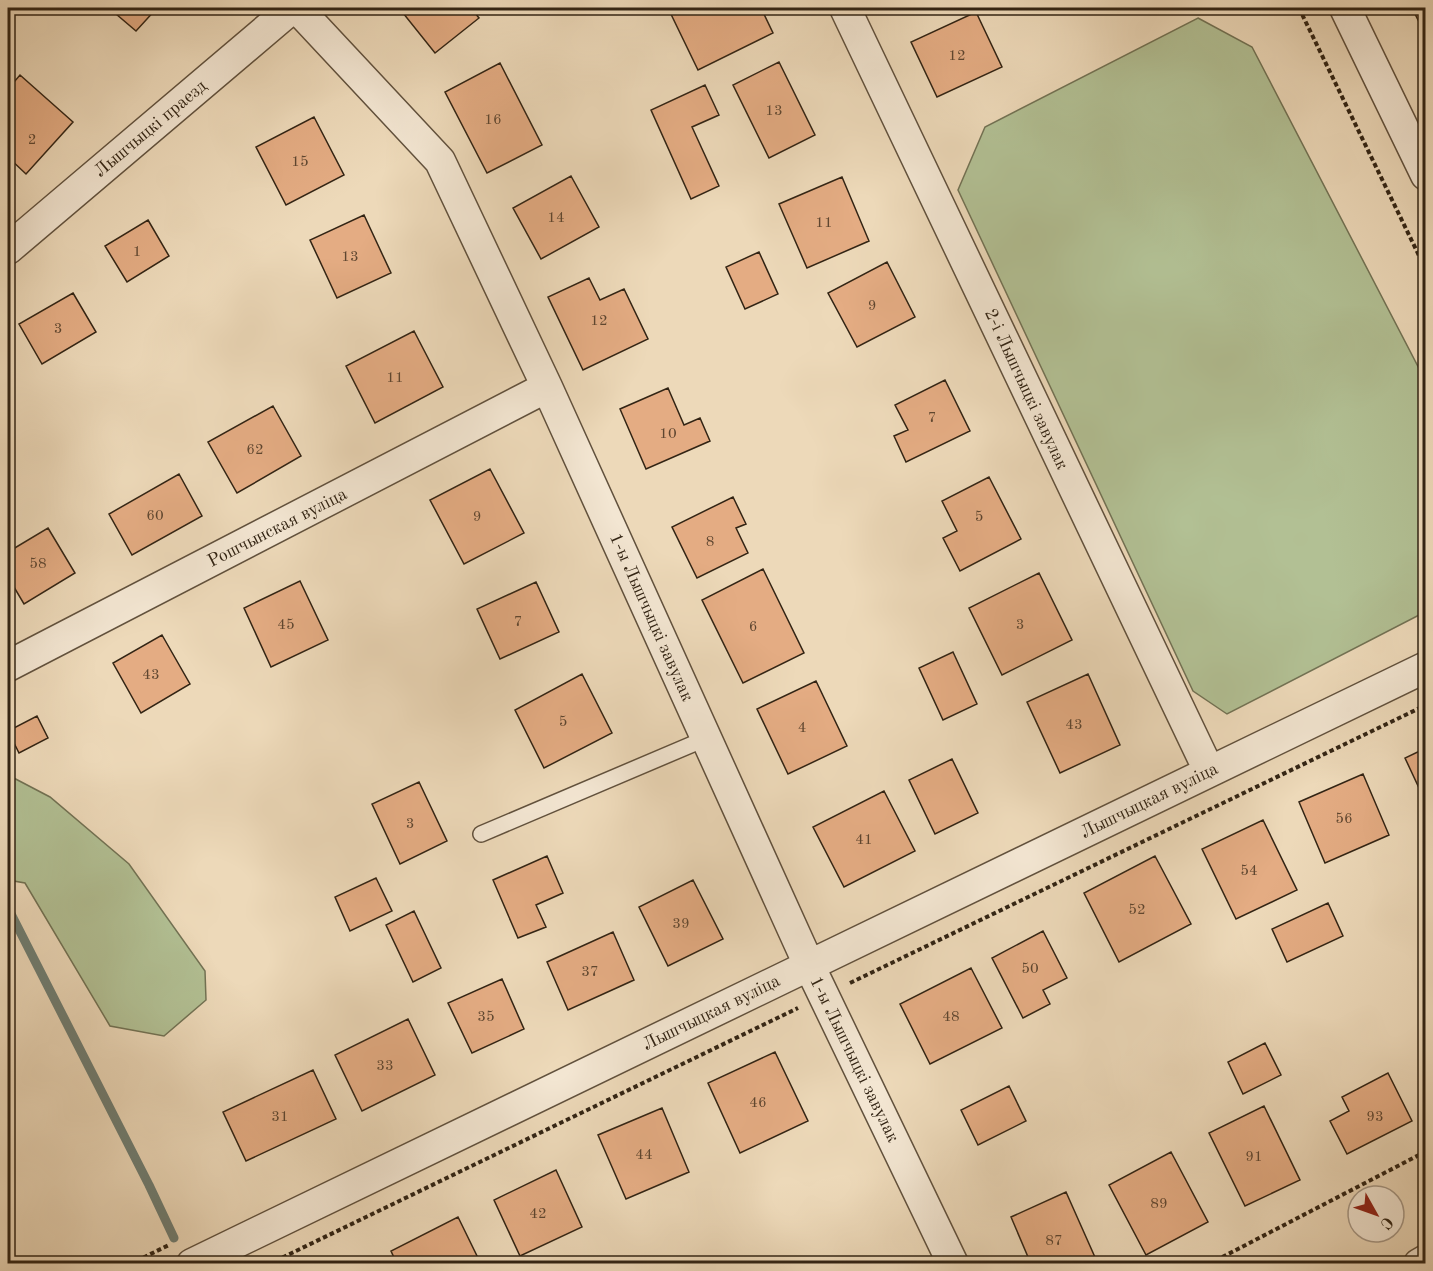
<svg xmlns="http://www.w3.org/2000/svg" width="1433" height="1271" viewBox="0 0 1433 1271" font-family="'Old Standard TT',serif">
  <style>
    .green { fill: #b2c094; stroke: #727254; stroke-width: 1.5 }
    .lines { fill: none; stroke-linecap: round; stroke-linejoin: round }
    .stream { stroke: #707e73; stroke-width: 9 }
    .building { fill: #e4ac83; stroke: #322414; stroke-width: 1.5 }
    .service-casing { stroke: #61513d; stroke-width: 18 }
    .minor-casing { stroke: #61513d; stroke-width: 33 }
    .path { stroke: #322414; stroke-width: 4; stroke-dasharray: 4.5 3; stroke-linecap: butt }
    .service { stroke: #f3e6d2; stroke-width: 15 }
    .minor { stroke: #f3e6d2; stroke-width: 30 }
    .labels { text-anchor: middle; stroke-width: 6; stroke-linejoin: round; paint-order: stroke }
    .number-label { font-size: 15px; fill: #5e4630 }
    .street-label { font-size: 18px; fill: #322414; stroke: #f3e6d2 }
  </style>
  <rect width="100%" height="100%" fill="#edd9b9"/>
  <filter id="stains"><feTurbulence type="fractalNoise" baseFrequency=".00333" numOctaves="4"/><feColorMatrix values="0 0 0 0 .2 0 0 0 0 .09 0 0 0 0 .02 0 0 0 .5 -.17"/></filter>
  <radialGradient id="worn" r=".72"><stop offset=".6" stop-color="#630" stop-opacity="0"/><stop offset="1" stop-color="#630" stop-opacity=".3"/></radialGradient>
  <path class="green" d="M1198,18l54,29 173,333v232l-198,102 -34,-23 -235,-501 27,-63z
    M8,775l42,22 79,67 76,107 1,29 -42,36 -54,-10 -85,-143 -17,-3z"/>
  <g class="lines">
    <path class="stream" d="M8,908l141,277 25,53"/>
  </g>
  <path class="building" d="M109,8h48l-21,23z
    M399,8h72l8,10 -44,35z
    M668,8h93l12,25 -75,37z
    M1412,8h14v28z
    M976,12l26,55 -65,30 -26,-55z
    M779,62l36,73 -46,23 -36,-73z
    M500,63l42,82 -55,28 -42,-81z
    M20,75l53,47 -47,52 -18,-17v-68z
    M705,85l14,30 -27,12 27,59 -28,13 -40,-89z
    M314,117l30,58 -58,30 -30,-58z
    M571,176l28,51 -58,32 -28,-51z
    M842,177l27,64 -62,27 -28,-64z
    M364,215l27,58 -54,25 -27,-58z
    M148,220l21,36 -42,26 -22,-36z
    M759,252l19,42 -33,15 -19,-42z
    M887,262l28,55 -58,30 -29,-54z
    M589,278l11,22 24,-11 24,50 -65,31 -35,-73z
    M73,293l23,39 -54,32 -23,-40z
    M414,331l29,56 -68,36 -29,-57z
    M945,380l25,51 -64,31 -12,-26 14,-6 -13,-25z
    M668,388l16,37 16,-7 10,23 -64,28 -26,-60z
    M273,406l28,50 -64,37 -29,-51z
    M490,469l34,64 -60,31 -34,-64z
    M179,474l23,42 -70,39 -23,-41z
    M989,477l32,62 -61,32 -17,-33 14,-7 -15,-30z
    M733,497l13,27 -10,4 12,25 -51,25 -25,-51z
    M48,528l27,45 -51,31 -16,-27v-25z
    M763,569l41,84 -61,30 -41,-83z
    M1039,573l33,67 -70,35 -33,-67z
    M300,581l28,59 -57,27 -27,-59z
    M536,582l23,50 -59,27 -23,-50z
    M162,635l28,49 -49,29 -28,-50z
    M953,652l24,52 -34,16 -24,-52z
    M582,674l30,59 -68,35 -29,-58z
    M1088,674l32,71 -60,28 -33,-71z
    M816,681l31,65 -59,28 -31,-65z
    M37,716l11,22 -29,15 -11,-22z
    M1426,748v55l-21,-45z
    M952,759l26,54 -43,21 -26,-54z
    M1363,774l26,61 -64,28 -26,-61z
    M419,782l28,59 -47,23 -28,-60z
    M884,791l31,60 -71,36 -31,-60z
    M1263,820l34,70 -61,29 -34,-70z
    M547,856l16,37 -27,12 10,22 -28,11 -25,-58z
    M1155,856l36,68 -72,38 -35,-69z
    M376,878l16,33 -42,20 -15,-34z
    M693,880l30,59 -55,27 -29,-59z
    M1328,903l15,33 -56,26 -15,-33z
    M414,911l27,57 -28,14 -27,-57z
    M1043,931l24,47 -24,12 7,14 -27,14 -31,-60z
    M613,932l21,48 -66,30 -21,-48z
    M971,968l31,60 -72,36 -30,-60z
    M502,979l22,50 -52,24 -24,-50z
    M408,1019l27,56 -73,36 -27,-56z
    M1265,1043l16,32 -38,19 -15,-32z
    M775,1052l33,69 -68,32 -32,-70z
    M313,1070l23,49 -90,42 -23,-49z
    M1388,1073l24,48 -65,33 -17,-33 19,-10 -7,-14z
    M1009,1086l17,35 -48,24 -17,-35z
    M1264,1106l36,74 -55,26 -36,-73z
    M662,1108l27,64 -63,27 -28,-64z
    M1171,1152l37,70 -62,33 -37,-70z
    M556,1170l26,57 -62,29 -26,-56z
    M1066,1192l32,72h-67l-20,-47z
    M458,1217l21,43 -7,4h-75l-6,-13z"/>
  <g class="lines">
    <g class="service-casing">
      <path id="service" d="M481,834l226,-96"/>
    </g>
    <g class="minor-casing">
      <path id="minor" d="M297,8l143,153 107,226 262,578 144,299
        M845,8l364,763
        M1345,8l81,167
        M8,249l284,-241
        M8,666l539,-279
        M192,1264l1234,-597
        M1419,1264l7,-4"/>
    </g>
    <path class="path" d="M1299,8l127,262
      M850,983l576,-278
      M130,1264l39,-19
      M269,1264l529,-256
      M1209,1264l210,-109h7"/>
    <use href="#service" class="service"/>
    <use href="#minor" class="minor"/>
  </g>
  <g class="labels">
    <g class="number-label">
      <text x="957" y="60">12</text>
      <text x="774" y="115">13</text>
      <text x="493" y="124">16</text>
      <text x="32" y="144">2</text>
      <text x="300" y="166">15</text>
      <text x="556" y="222">14</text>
      <text x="824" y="227">11</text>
      <text x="137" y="256">1</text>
      <text x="350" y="261">13</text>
      <text x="872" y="310">9</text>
      <text x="599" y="325">12</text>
      <text x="58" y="333">3</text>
      <text x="395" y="382">11</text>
      <text x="932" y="422">7</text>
      <text x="668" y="438">10</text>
      <text x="255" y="454">62</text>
      <text x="155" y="520">60</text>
      <text x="477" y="521">9</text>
      <text x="979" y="521">5</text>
      <text x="710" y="546">8</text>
      <text x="38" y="568">58</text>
      <text x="518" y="626">7</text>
      <text x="286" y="629">45</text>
      <text x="1020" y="629">3</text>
      <text x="753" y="631">6</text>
      <text x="151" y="679">43</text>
      <text x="563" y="726">5</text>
      <text x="1074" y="729">43</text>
      <text x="802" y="732">4</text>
      <text x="1344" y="823">56</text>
      <text x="410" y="828">3</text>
      <text x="864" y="844">41</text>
      <text x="1249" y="875">54</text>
      <text x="1137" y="914">52</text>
      <text x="681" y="928">39</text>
      <text x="1030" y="973">50</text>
      <text x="590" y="976">37</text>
      <text x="486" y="1021">35</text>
      <text x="951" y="1021">48</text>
      <text x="385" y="1070">33</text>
      <text x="758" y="1107">46</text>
      <text x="280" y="1121">31</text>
      <text x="1375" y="1121">93</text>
      <text x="644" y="1159">44</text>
      <text x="1254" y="1161">91</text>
      <text x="1159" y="1208">89</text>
      <text x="538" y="1218">42</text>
      <text x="1054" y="1245">87</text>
    </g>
    <g class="street-label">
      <text transform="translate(150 128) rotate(-40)" y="6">Лышчыцкі праезд</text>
      <text transform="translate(1027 389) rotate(65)" y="6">2-і Лышчыцкі завулак</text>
      <text transform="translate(277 527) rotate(-27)" y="6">Рошчынская вуліца</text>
      <text transform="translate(652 617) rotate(66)" y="6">1-ы Лышчыцкі завулак</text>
      <text transform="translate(1149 800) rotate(-26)" y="6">Лышчыцкая вуліца</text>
      <text transform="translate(711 1012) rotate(-26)" y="6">Лышчыцкая вуліца</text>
      <text transform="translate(855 1059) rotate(64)" y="6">1-ы Лышчыцкі завулак</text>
    </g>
  </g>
  <rect width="1433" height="1271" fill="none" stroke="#edd9b9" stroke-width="30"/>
  <rect x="9" y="9" width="1415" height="1253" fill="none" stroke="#322414" stroke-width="3"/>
  <rect x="15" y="15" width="1403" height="1241" fill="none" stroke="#322414" stroke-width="1.5"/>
  <g transform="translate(1376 1214) rotate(130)"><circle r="28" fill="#f3e6d2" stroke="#a69886" stroke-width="1.5"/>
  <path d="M0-4.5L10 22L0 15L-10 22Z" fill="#8f2418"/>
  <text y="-9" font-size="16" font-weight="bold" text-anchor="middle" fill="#322414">С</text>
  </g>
  <rect width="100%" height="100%" filter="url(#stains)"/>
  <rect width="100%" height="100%" fill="url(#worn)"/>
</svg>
